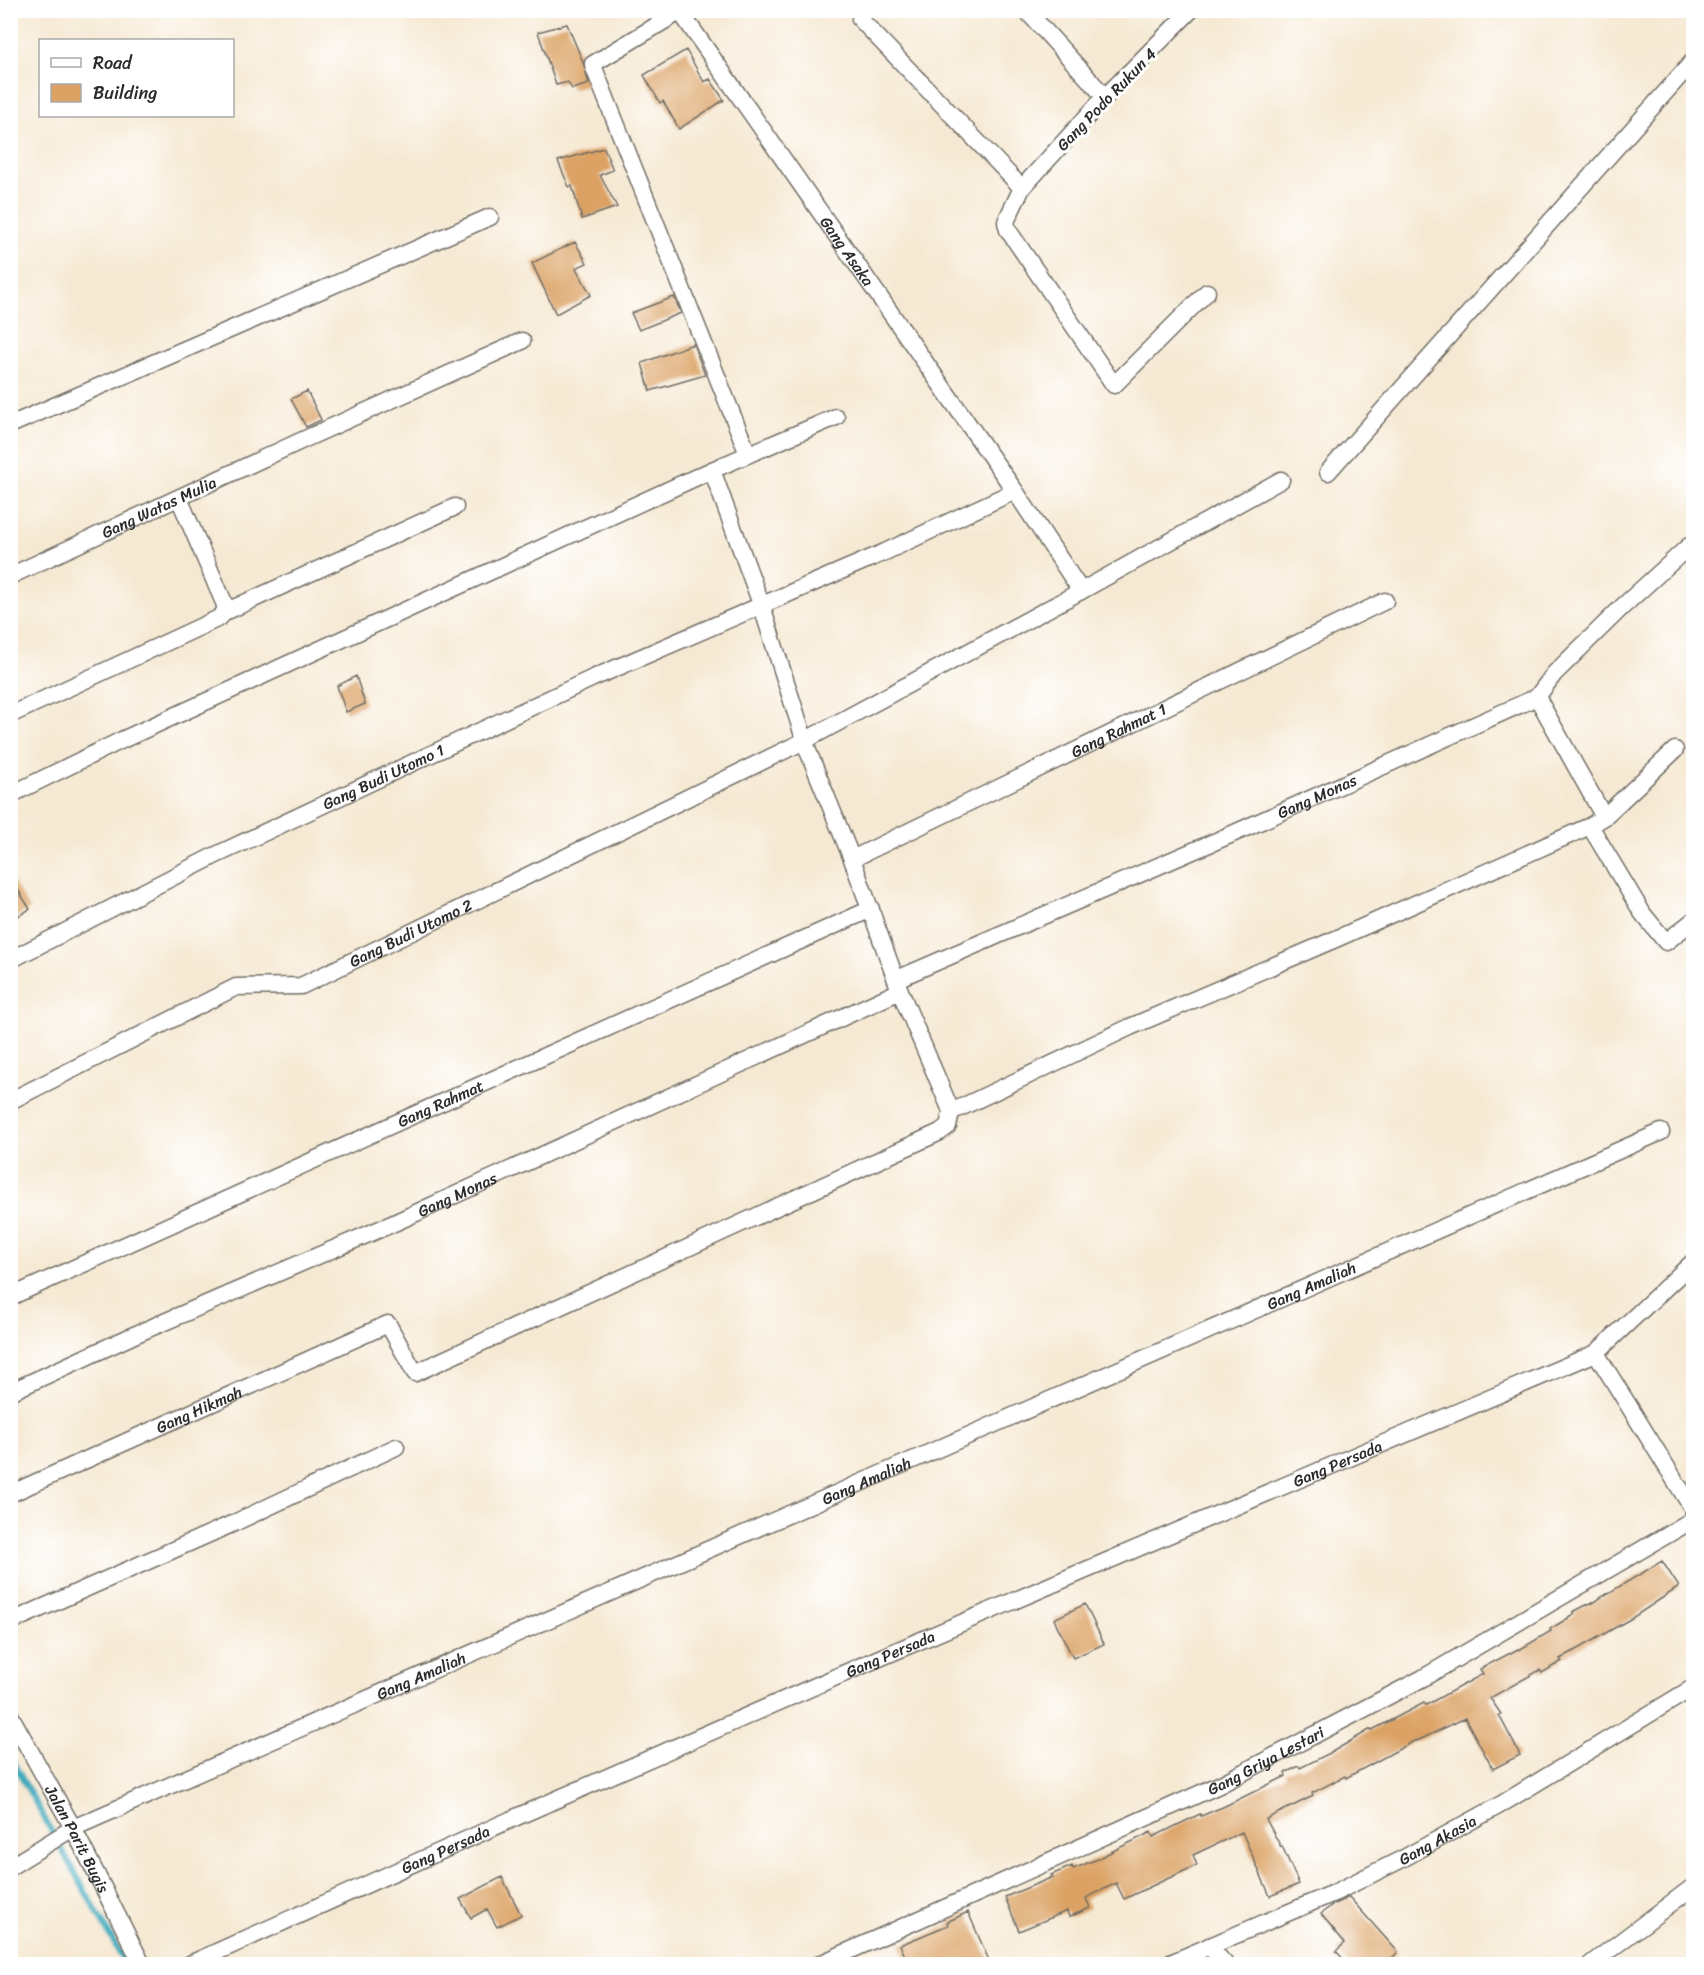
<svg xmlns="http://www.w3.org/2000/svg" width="1704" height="1975" viewBox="0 0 1704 1975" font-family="Sriracha,sans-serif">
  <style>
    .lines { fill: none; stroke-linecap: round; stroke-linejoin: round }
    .stream { stroke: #40acbe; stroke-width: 6 }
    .building { fill: #dba263 }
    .minor-casing { stroke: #726e66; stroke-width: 19 }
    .minor { stroke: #fff; stroke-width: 16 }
    .labels { text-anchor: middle; stroke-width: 6; stroke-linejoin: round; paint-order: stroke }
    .street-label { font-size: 16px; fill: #2b2b2b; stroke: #fff }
  </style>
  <rect width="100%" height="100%" fill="#fff"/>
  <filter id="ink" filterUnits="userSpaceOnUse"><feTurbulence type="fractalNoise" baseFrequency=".0167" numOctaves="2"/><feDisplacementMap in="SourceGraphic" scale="12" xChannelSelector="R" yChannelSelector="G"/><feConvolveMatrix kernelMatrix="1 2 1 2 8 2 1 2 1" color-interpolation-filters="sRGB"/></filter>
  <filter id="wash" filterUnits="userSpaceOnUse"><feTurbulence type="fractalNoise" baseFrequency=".008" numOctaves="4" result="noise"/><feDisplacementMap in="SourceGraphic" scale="24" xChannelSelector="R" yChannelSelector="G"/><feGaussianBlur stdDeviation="1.35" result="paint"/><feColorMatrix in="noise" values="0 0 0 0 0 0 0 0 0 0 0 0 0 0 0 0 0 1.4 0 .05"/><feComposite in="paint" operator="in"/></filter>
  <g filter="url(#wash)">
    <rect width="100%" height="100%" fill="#f6e9d3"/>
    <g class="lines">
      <path class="stream" d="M10,1757l116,207"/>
    </g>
    <g id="blocks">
      <path class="building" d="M567,24l16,38 6,22 -17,5 -4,-7 -12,3 -18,-53z
        M686,50l18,32 6,-3 14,21 -45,29 -16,-28 -3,2 -16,-28z
        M604,148l9,22 -13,5 17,32 -35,12 -10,-33 -3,1 -11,-26z
        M575,242l12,21 -11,5 15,27 -35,19 -24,-51z
        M674,297l7,16 -42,17 -8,-17z
        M693,344l12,31 -55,16 -8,-28z
        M307,391l14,29 -15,7 -15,-28z
        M356,676l9,28 -19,8 -9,-26z
        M10,877l20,32 -20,12z
        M1662,1561l17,26 -47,31 -72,41 2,2 -20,12 -2,-3 -50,28 11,16 -2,1 21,40 -27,14 -28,-51 -48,23 -1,-1 -70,38 -1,-2 -33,17 1,3 -47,23 15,28 1,-1 17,38 -29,12 -28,-64 -49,23 4,10 -73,34 -8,-16 -30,15 4,10 -21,9 -2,-6 -48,20 -14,-34 48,-20 -2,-2 21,-9 1,3 22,-9 56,-28 2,5 47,-23 1,2 24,-10 61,-30 -1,-3 14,-7 1,2 32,-16 39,-23 1,1 52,-27 2,2 57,-31 -3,-5 38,-20 1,1 32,-19 -1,-2 25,-15 -2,-2 19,-10v1z
        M1085,1604l19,40 -31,14 -19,-39z
        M502,1877l19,38 -24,12 -10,-18 -16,9 -11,-19z
        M1349,1897l49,55 -13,13h-36l-13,-14 9,-8 -24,-29 11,-9z
        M968,1912l23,53h-82l-9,-20 48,-20 -1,-3z"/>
    </g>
  </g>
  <g filter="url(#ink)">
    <use href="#blocks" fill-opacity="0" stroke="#726e66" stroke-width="1.5"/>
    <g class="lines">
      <g class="minor-casing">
        <g id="minor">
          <path id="s1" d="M679,10l336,481 66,100"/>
          <path d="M1026,10l79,87"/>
          <path d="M1191,10l-86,87 -83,91 -14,29 -2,5 2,8 106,155 93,-93"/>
          <path d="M679,12l-86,52 1,4 154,386"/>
          <path d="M860,19l162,169"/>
          <path d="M836,417l-124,53 49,134 47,147 44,108 48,132 49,115c6,5 9,3 15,0l166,-79 208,-89 252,-112 14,-9 71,-67"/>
          <path d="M10,425l480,-208"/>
          <path d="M1328,472l366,-412"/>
          <path id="s2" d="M10,576l295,-137 217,-98"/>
          <path d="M225,612l230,-105"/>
          <path d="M1537,697l67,120"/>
          <path d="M10,715l209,-97 6,-6v-7l-46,-107"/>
          <path d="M10,795l112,-55 590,-270"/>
          <path d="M1590,826l53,88 23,28 28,-22"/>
          <path id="s3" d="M852,859l533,-258"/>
          <path id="s4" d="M10,960l202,-103 381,-179 292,-126 130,-61"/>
          <path id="s5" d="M897,979l333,-144 307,-138 17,-23 67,-66 68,-62"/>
          <path id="s6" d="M10,1101l226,-114 65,-1 503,-245 277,-150 200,-111"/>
          <path id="s7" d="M10,1297l861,-388"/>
          <path d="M1596,1353l98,158"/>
          <path id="s8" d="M10,1392l124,-57 260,-112 506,-232"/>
          <path id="s9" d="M10,1494l378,-170 27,49 525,-241 8,-6 4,-17"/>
          <path d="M10,1622l224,-99 162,-76"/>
          <path id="s10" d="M10,1715l63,113 69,136"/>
          <path id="s11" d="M10,1867l63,-39 1588,-696"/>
          <path d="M1209,1946l16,18"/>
          <path id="s12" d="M190,1964l331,-149 356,-156 719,-306 98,-92"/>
          <path id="s13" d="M820,1964l399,-179 204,-107 271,-159"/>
          <path id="s14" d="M1168,1964l166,-71 70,-35 96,-53 194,-118"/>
          <path d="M1591,1964l103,-78"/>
        </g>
      </g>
      <use href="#minor" class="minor"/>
    </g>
  </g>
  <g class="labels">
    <g class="street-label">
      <text transform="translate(1106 99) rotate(-46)" y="6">Gang Podo Rukun 4</text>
      <text dy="6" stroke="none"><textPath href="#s1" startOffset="294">Gang Asaka</textPath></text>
      <text dy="6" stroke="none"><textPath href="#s2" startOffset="164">Gang Watas Mulia</textPath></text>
      <text dy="6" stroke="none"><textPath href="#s3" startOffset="296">Gang Rahmat 1</textPath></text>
      <text dy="6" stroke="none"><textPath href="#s4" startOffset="416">Gang Budi Utomo 1</textPath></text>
      <text dy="6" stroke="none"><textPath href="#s5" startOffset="458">Gang Monas</textPath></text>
      <text dy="6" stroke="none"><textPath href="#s6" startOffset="440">Gang Budi Utomo 2</textPath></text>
      <text dy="6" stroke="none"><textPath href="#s7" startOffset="472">Gang Rahmat</textPath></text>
      <text dy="6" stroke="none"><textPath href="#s8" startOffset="489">Gang Monas</textPath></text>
      <text dy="6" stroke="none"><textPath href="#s11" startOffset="1426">Gang Amaliah</textPath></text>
      <text dy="6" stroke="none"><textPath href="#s9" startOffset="207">Gang Hikmah</textPath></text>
      <text dy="6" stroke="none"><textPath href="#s12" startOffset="1252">Gang Persada</textPath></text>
      <text dy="6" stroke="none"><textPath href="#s11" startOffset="940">Gang Amaliah</textPath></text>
      <text dy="6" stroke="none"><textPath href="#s12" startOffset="766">Gang Persada</textPath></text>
      <text dy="6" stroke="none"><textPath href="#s11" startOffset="454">Gang Amaliah</textPath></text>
      <text dy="6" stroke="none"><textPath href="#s13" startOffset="490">Gang Griya Lestari</textPath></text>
      <text dy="6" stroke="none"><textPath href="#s10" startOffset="141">Jalan Parit Bugis</textPath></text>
      <text dy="6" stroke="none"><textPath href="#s14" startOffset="297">Gang Akasia</textPath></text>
      <text dy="6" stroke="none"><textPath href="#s12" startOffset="280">Gang Persada</textPath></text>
    </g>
  </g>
  <rect width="1704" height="1975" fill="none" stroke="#fff" stroke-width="36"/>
  <rect x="39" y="39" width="195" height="78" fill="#ffffff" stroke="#aaaaaa" stroke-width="1.5"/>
  <rect x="51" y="58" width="30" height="9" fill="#ffffff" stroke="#aaaaaa" stroke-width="1.5"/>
  <text x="93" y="69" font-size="18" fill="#2b2b2b">Road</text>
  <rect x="51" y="84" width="30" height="18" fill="#dba263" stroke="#aaaaaa" stroke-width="1.5"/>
  <text x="93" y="99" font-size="18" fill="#2b2b2b">Building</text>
</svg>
